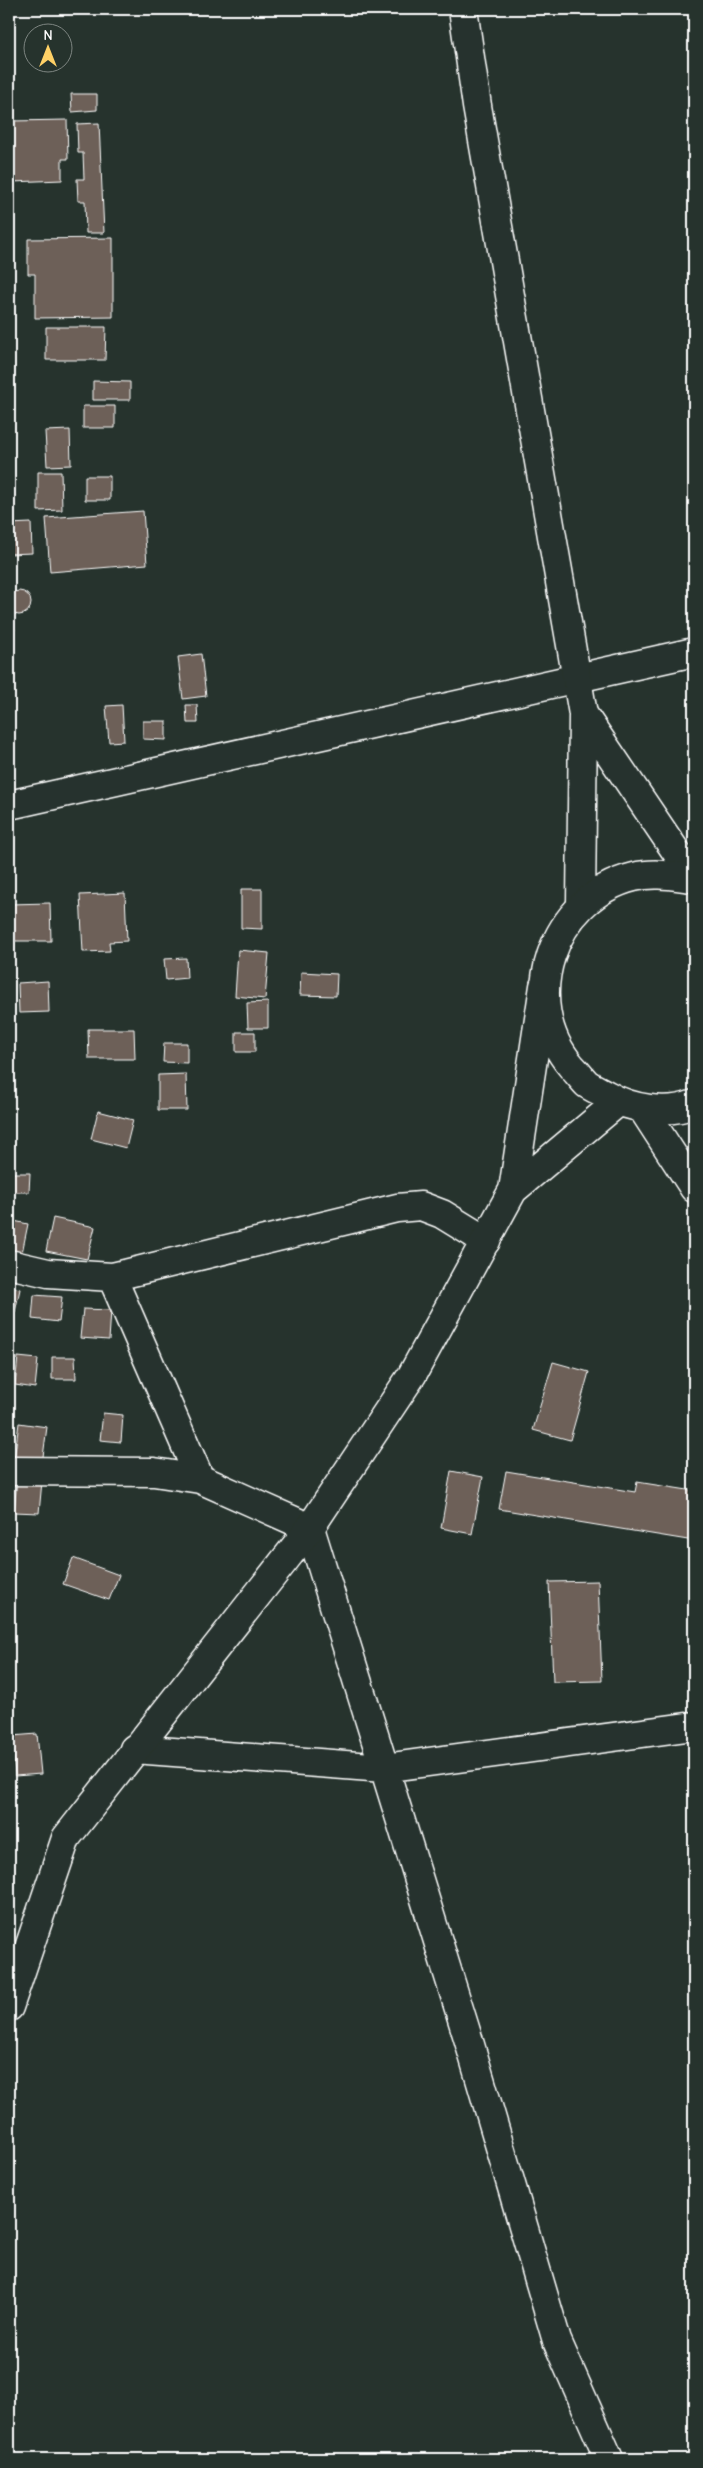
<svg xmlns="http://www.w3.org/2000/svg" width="703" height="2468" viewBox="0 0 703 2468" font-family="'Comic Neue',sans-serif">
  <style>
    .building { fill: #6d6159; stroke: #fff }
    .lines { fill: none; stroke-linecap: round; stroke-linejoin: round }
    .street-casing { stroke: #fff; stroke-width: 31 }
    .secondary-casing { stroke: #fff; stroke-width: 31 }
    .primary-casing { stroke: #fff; stroke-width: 31 }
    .street { stroke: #26332d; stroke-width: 28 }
    .secondary { stroke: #26332d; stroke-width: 28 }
    .primary { stroke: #26332d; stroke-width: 28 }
  </style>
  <rect width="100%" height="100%" fill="#26332d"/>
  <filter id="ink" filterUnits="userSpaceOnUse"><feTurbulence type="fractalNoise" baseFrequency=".02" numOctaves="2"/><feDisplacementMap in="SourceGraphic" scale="10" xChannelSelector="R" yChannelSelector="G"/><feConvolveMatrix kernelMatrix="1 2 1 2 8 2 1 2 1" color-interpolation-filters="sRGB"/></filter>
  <g filter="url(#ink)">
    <path class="building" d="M71,94h26v16l-25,2z
      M67,120l1,39h-6v21l-50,2 -1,-61z
      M99,123l5,110h-18l-1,-32h-7l-1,-22h7l-1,-26h-5l-1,-29z
      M113,238v79l-78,1v-44h-7v-35z
      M46,327h60l-1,33h-59z
      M93,381l37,1v18h-37z
      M83,406h32v22h-32z
      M70,430l1,35 -24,1 -2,-35z
      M38,472h23l1,38 -24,1z
      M85,476h25v24h-25z
      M143,511l4,53 -97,8 -4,-54z
      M31,523l1,30 -23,1v-30z
      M7 603a12 12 0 1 1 24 0a12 12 0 1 1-24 0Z
      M9,619l6,11 -6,4z
      M201,654l5,42 -23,3 -5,-42z
      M122,705l2,36 -15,1 -3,-36z
      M186,705h11l1,18h-11z
      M143,721h23v19l-23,-1z
      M241,889h21v40l-21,-1z
      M125,893l2,48 -18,1 1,9 -27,1 -3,-57z
      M50,903l1,38h-42v-37z
      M238,950l31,3 -4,46 -30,-3z
      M186,958l1,20 -21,2 -2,-21z
      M301,972l36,2 -1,22 -36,-1z
      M48,981l1,31 -30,1 -1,-30z
      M268,1002v26h-20l-1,-25z
      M88,1029h46l1,30h-46z
      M236,1032h19v20h-19z
      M164,1043h23v20l-24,-1z
      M186,1074l1,36h-29v-35z
      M98,1111l35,9 -7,28 -35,-9z
      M9,1173h21l-1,19h-20z
      M53,1218l42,9 -8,32 -41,-8z
      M9,1220l19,4 -6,29 -13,-3z
      M9,1286l11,3 -5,23 -6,-1z
      M34,1295l28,2 -3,25 -27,-3z
      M83,1309l28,1 -2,30 -29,-2z
      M18,1357l20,2 -3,29 -20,-3z
      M52,1357h23l1,22h-24z
      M553,1362l36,10 -19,68 -37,-10z
      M103,1413l20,2 -2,27 -21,-2z
      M19,1423l28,4 -5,37 -28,-4z
      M451,1471l32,6 -11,57 -31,-6z
      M506,1471l129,21 2,-10 57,9v50l-195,-32z
      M17,1479l25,2 -3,32 -25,-1z
      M73,1558l46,17 -10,25 -46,-16z
      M598,1581l4,100 -49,1 -4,-100z
      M37,1734l4,40 -26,2 -3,-40z"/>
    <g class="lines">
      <g class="street-casing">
        <path id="street" d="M9,805l685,-153
          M9,1264l39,9 64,4 285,-69 24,-2 21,8 44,27
          M112,1277l88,202 110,49 158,510 89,303 52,118
          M9,1471l145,1 46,7
          M134,1749l250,19 310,-42"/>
      </g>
      <g class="secondary-casing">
        <path id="secondary" d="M463,9l14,97 106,608 -2,191
          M583,714l111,164"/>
      </g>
      <g class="primary-casing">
        <path id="primary" d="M694,878c-20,-2 -40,-6 -60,-1 -82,20 -118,125 -62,190 5,5 10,12 15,17 6,4 13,7 20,11 24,14 60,20 87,9
          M642,1108l52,80
          M513,1190l105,-88
          M9,2007l57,-169 244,-310 102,-153 101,-185 31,-204"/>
      </g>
      <use href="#street" class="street"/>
      <use href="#secondary" class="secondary"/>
      <use href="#primary" class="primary"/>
    </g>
  </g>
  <rect width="703" height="2468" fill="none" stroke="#26332d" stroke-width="30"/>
  <rect x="15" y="15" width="673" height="2438" fill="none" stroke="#fff" stroke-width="2" filter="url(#ink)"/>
  <g transform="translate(48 48)"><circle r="24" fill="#26332d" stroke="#7d8581"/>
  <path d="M0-4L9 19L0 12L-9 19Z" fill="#ffd166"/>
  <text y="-8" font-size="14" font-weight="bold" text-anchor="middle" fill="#ffffff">N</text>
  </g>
</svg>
